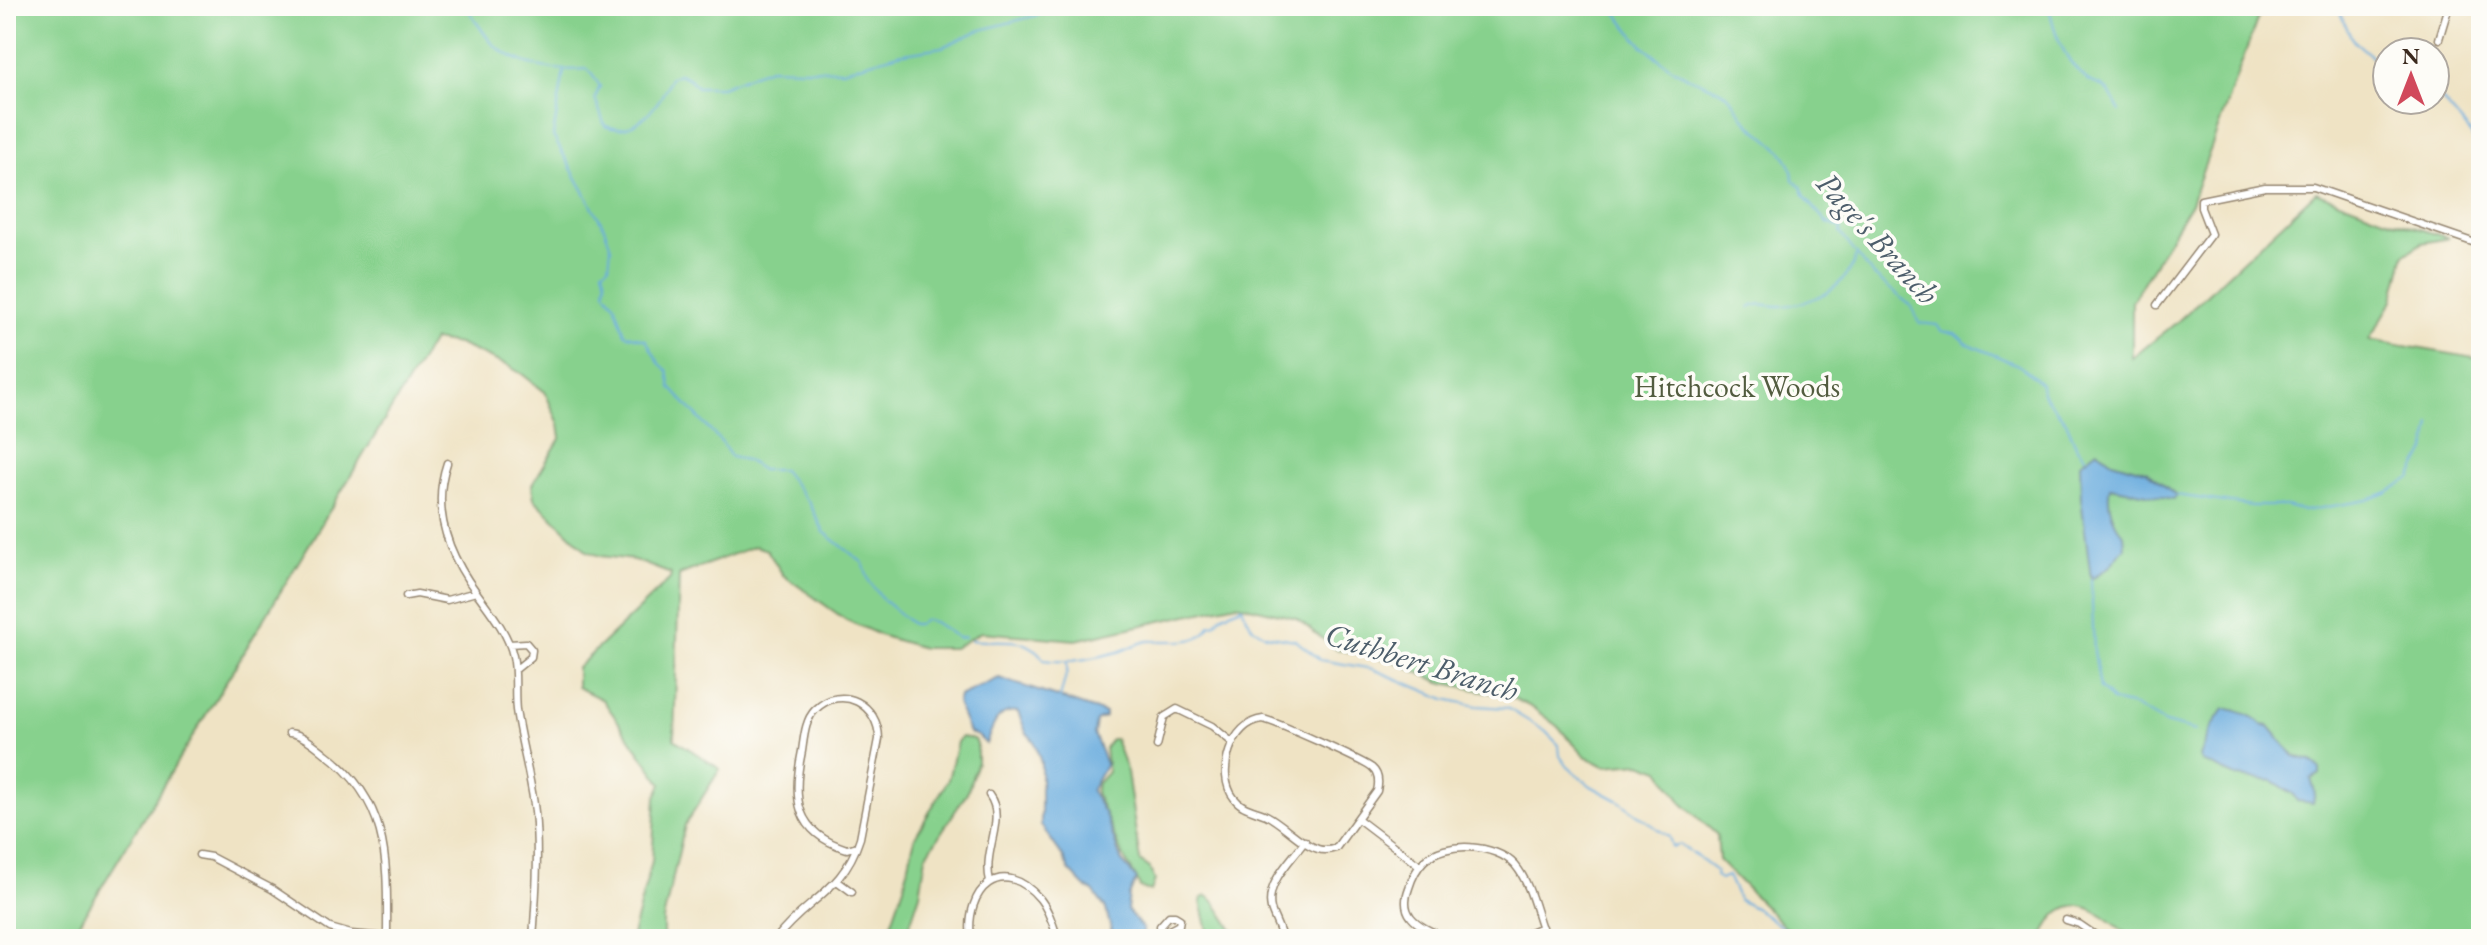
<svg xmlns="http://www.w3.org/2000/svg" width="2487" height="945" viewBox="0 0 2487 945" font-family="'EB Garamond',serif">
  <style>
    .green { fill: #87d18d; stroke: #617e56; stroke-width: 2 }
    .water { fill: #69acde; stroke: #526b7e; stroke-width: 2 }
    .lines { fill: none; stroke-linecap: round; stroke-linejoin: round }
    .stream { stroke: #69acde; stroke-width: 2 }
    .minor-casing { stroke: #958671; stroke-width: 9 }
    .minor { stroke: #fff; stroke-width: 6 }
    .labels { text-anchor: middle; stroke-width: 7; stroke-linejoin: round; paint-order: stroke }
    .park-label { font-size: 30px; fill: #525c3f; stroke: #fdfcf7 }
    .water-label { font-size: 32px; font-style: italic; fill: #4d5e6b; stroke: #fdfcf7 }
  </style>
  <rect width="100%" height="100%" fill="#fdfcf7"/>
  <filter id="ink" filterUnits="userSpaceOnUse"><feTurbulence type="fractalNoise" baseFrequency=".0125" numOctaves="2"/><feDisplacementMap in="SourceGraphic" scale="16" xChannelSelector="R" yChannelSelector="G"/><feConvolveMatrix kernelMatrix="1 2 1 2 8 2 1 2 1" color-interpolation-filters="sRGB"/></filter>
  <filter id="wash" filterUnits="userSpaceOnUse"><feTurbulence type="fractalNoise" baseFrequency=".006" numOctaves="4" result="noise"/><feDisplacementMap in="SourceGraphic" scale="32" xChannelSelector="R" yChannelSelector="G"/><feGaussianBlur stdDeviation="1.8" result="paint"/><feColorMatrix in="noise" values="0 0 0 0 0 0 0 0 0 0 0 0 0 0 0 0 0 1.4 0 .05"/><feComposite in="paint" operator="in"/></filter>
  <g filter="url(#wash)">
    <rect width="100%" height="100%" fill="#efe3c4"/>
    <path class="green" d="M6,6h2256l-71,197 -59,98v57l45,-36 139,-130 65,25 68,21 -27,5 -17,11 -12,46 -24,40 112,19v580h-348c-19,-14 -49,-47 -74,-27 -8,6 -13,19 -19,27h-234l-20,-11 -67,-68 -2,-25 -35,-32 -22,-33 -19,-7 -37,3 -19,-10 -28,-30 -24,-18 -22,-11 -71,-15 -47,-21 -57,-12 -40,-31 -59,-14 -161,36 -95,-8 -27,16h-31l-41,-12 -36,-16 -63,-45 -16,-25 -12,-4 -76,29 -5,164 46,30 -35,56 -22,95v19h-32l21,-78 4,-64 6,-13 -59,-84 -26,-13v-19l93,-89 1,-5 -37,-14 -34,-4 -13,-5 -53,-52 -2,-14 29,-48 -2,-13 -14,-32 -23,-18 -14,-8 -50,-22 -25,-4 -363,599h-64z
      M961,737l12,2 4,4v19l-10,31 -41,63 -6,38 -15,45h-19l18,-53 11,-49 33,-57 9,-38z
      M1111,739h4l12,33 13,89 9,7 6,12 -4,11 -11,-3c-3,-12 -9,-18 -15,-28 -12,-22 -18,-46 -30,-67l2,-9 11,-12 -3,-24z
      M1207,896l7,5 25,38h-29l-9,-37 1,-4z"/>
    <path class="water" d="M2097,450l15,11 34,10 30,24 -3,4 -63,-12c-4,16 3,36 14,48l1,12 -15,19 -19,13 -10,-81 -1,-35z
      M999,678l106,35v4l-9,4 -2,13 12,30 -15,27 14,23 17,48 15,17 -8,16 -2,15 16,19v10h-27l-4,-5 -6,-25 -13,-18 -8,-4 -16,-17 -6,-13 -22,-32v-62l-7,-22 -8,-9 -8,-20c-21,-4 -26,16 -32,32l-8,-8 -9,-3 -12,-30 2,-7z
      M2224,709c12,0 32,8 38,16l7,1 25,30 17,5 9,8v5l-9,5 4,13 -2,11 -16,-2 -4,-7 -20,-13 -37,-4 -33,-15 -3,-5 10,-27z"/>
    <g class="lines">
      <path class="stream" d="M466,6c8,12 16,26 26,37 26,24 63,29 96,26l12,17 -5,12 10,28c30,12 56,-22 65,-48l9,-4 11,5 7,8h24l48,-19 74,2 55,-16 44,-7 36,-16 93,-25
        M1607,6c15,8 24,29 37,41 12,10 26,21 40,28 14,8 32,11 44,21 8,6 11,17 18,24 18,20 47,30 47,60l8,6 4,11 22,26 14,5 -1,5 33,42 37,30 10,18 17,2 4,6 14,2 11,10 52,22 10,7 13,12 1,9 24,29 11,26 8,9
        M2049,6c4,24 16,56 36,72 5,5 10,5 16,8 9,4 14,17 19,25
        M2337,6l15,33 23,20 12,5
        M564,71l-11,65 51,91 7,20 -2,19 -6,4 3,11 -1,10 10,13 10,30 21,6 13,23 9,8 3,17 51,55 9,14 15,3 15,10h22l27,34 14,28 39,31 6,18 14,19 29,24h7l5,-4 10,2 24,16 7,-1
        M2435,92l34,39 12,26
        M1750,308c11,-7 19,-1 31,-2 32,-2 66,-18 75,-50
        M2176,495l76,11h34l18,5 64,-11 20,-8 23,-14 15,-28 5,-26
        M2091,579l3,72 6,37 12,13 23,5 30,17 31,8
        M971,640c27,4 56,-8 73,20 23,4 52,-2 74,-8 10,-3 20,-9 30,-11 19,-2 53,7 62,-16l5,-1 6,-8 21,-9 10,20 14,8 29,5 26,20 52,9 72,30 32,7 30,2 38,23 14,14 1,11 8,11 23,19 28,15 50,36 3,11 8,-4 36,27 -1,5 5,3 8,-3 11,24 21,11 38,28
        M1060,698l7,-27v-10"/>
    </g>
  </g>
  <g filter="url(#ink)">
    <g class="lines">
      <g class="minor-casing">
        <path id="minor" d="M2439,39l10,-33
          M2157,305l54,-71 -10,-26v-8l64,-13h48l168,58
          M447,463c-16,47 1,91 30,130 13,18 31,40 36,63 4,17 1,36 3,54 5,34 15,67 19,102 4,42 1,85 -2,127
          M406,596l11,-2 30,6 29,-8
          M509,644l17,-1 6,7 -1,7 -16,13
          M1263,719c11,2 101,42 109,49 7,6 7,15 5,23l-41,57c-6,2 -12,3 -18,1 -19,-6 -34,-25 -52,-34 -11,-5 -24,-6 -32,-17 -19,-24 -3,-76 29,-79z
          M289,733c14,1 27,13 37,21 66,49 61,111 61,185
          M1157,746l7,-29 13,-8 35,17 21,17
          M989,795c18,24 -7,55 1,86
          M1358,819l62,47
          M199,855l12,2 61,32 58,39 21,6 36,3
          M837,881l15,11
          M1169,916h6l5,3 -1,6 -17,9 -2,-8z
          M2066,920l13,4 22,15
          M728,939h22
          M776,939c30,-40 67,-47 84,-101l19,-99c0,-34 -37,-56 -64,-29 -10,10 -11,28 -13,41 -10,47 -7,82 45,98l10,-3
          M971,939c-7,-50 31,-85 69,-40 9,11 13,26 18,40
          M1282,939c-2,-11 -8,-20 -11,-30 -6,-26 20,-48 34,-68
          M1448,939c-12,-6 -28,-11 -37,-22 -7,-9 -6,-19 -2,-29 3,-10 8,-20 15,-27 21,-21 72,-17 91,4 17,20 21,51 31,74
          M1514,939l28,-12"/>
      </g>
      <use href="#minor" class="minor"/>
    </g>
  </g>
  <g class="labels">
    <g class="park-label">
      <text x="1737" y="397">Hitchcock Woods</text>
    </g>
    <g class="water-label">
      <text transform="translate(1878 238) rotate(48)" y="11">Page's Branch</text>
      <text transform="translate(1422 662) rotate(17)" y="11">Cuthbert Branch</text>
    </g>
  </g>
  <rect width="2487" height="945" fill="none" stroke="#fdfcf7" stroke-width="32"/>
  <g transform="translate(2411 76)"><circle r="38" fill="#fdfcf7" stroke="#afa8a0" stroke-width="2"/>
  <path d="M0-6L14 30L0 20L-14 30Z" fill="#d1495b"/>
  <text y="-12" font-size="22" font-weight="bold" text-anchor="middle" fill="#3b2a1e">N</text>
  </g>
</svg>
